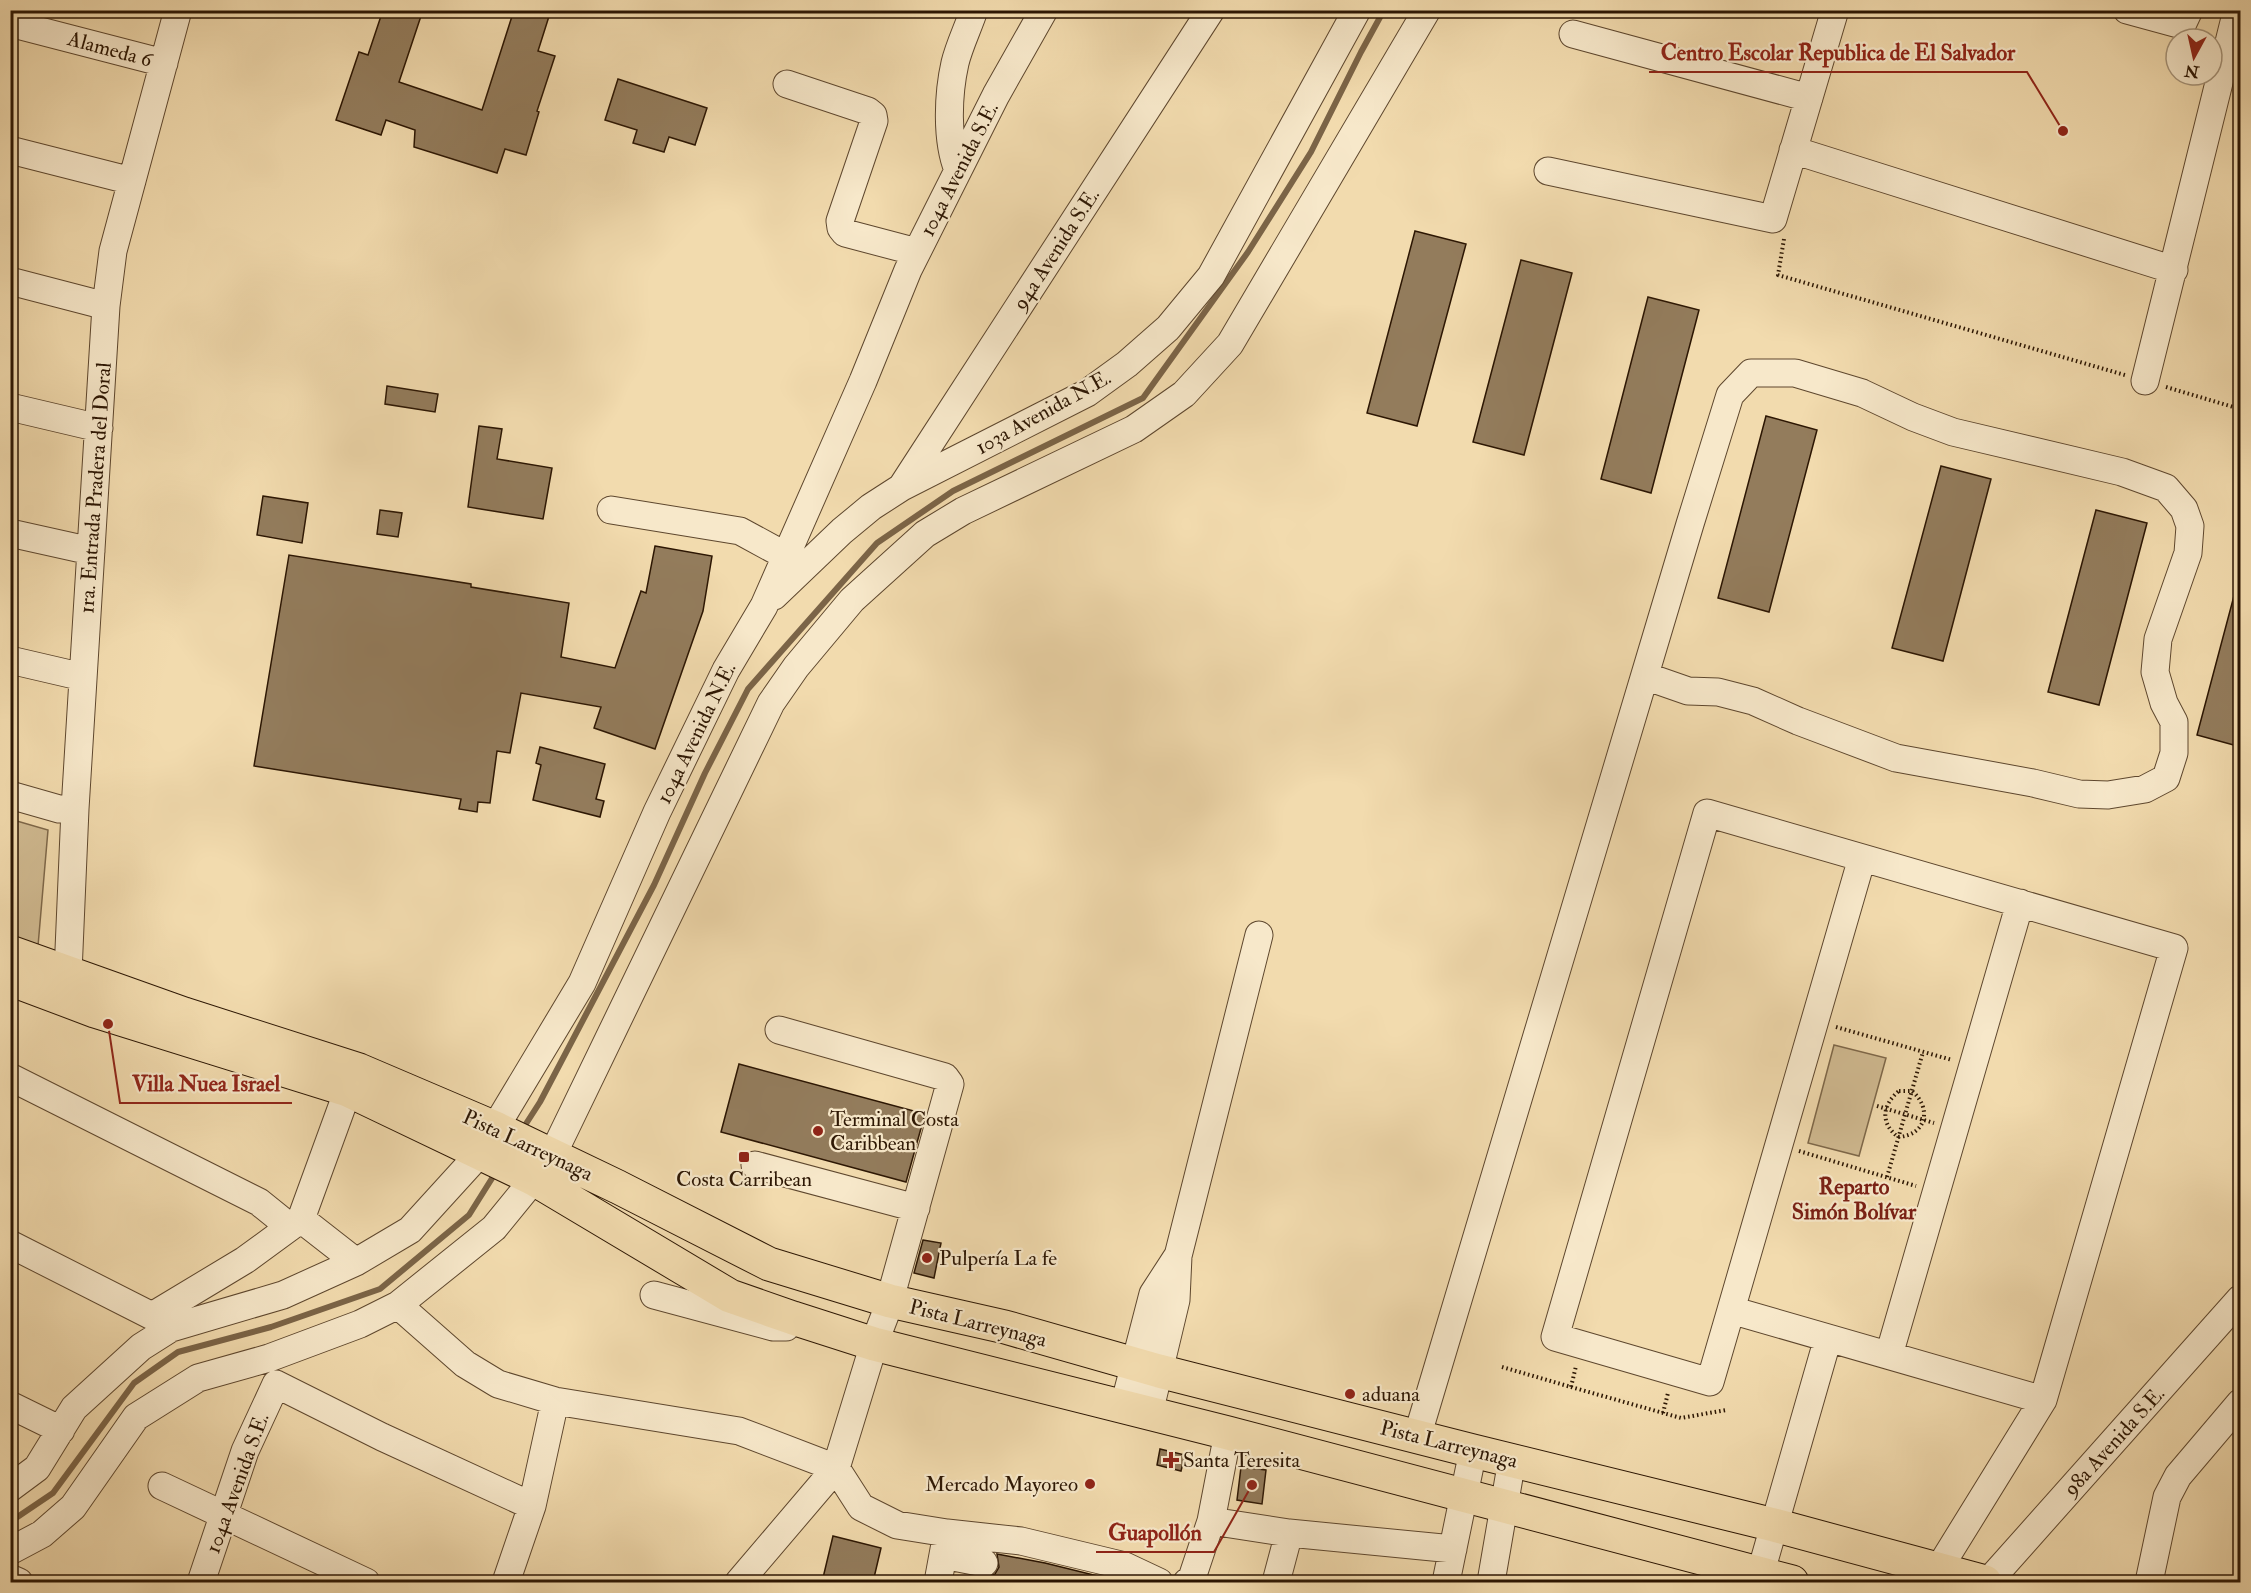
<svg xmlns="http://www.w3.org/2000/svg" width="2251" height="1593" viewBox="0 0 2251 1593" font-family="'IM FELL Double Pica',serif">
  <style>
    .green { fill: #d0ba91; stroke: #7e684a; stroke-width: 1.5 }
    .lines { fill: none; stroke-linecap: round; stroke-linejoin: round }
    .stream { stroke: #7b6447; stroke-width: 6 }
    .building { fill: #937c5c; stroke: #2c1603; stroke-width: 1.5 }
    .minor-casing { stroke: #5e472e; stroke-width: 29 }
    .major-casing { stroke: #2c1603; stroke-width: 35 }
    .path { stroke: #2c1603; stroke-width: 4; stroke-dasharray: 1.5 3; stroke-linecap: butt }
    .minor { stroke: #f7e8ca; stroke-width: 27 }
    .major { stroke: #f2dbae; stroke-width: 33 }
    .poi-dot { fill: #8f2418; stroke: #f7e8ca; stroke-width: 2 }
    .labels { text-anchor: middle; stroke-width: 4.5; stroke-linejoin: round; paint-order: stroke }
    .street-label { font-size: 21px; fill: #2c1603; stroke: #f7e8ca }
    .poi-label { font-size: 21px; fill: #2c1603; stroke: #f7e8ca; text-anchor: start }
    .neighbourhood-label { font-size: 22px; font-weight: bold; fill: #7a1f14; stroke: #f7e8ca }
    .leader { fill: none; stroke: #8f2418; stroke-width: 2 }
    .callout-dot { fill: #8f2418; stroke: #f7e8ca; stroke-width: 2 }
    .callout-label { font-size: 22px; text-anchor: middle; font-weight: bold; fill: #8f2418; stroke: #f7e8ca; stroke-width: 4.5; stroke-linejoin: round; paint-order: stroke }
  </style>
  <rect width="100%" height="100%" fill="#f2dbae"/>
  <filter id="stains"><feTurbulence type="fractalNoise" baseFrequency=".00333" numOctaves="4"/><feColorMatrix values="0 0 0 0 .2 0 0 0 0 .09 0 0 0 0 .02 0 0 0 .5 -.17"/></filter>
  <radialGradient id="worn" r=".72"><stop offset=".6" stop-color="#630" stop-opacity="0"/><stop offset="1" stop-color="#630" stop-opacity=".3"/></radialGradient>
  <path class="green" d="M10,819l38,11 -10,116 -27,-11z
    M1834,1045l52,13 -27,98 -51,-13z"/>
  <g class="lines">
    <path class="stream" d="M522,1130l18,-28 114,-217 51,-112 43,-84 129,-146 76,-52 190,-93 105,-146 63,-100 50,-100 23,-42
      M10,1522l43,-29 81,-110 44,-31 93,-25 109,-38 89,-74 27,-43"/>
  </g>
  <path class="building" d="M383,10h40l-24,72 83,28 32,-100h37l-13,41 17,5 -18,55 2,1 -13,43 -21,-6 -8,24 -83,-26 1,-17 -29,-10 -5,15 -45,-15 23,-68 9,3z
    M618,79l89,29 -12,37 -26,-8 -5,15 -31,-9 4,-13 -32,-10z
    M1415,231l51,13 -49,182 -50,-13z
    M1521,260l51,13 -48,182 -51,-13z
    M1648,297l51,13 -48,183 -50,-14z
    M387,386l51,8 -3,18 -50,-8z
    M1766,416l51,14 -48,182 -51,-14z
    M479,426l23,3 -5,30 55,9 -9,51 -75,-12z
    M1941,466l50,13 -48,182 -51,-13z
    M263,496l45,7 -6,40 -45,-8z
    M380,510l22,3 -4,24 -21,-3z
    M2096,510l51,13 -48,182 -51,-13z
    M655,546l57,10 -9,55 -48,138 -61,-21 7,-21 -80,-14 -11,60 -13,-2 -7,52 -12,-1 -1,10 -18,-3 2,-10 -207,-33 35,-211 182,29v3l98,16 -8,54 54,11 26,-77 5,2z
    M2235,592h6v155l-44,-12z
    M540,747l65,17 -9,35 8,2 -4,16 -67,-17 8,-35 -5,-2z
    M739,1064l186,50 -19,68 -185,-50z
    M923,1240l18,3 -7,35 -20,-5z
    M1160,1449l25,6 -4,16 -24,-6z
    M1241,1467l25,3 -4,34 -25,-4z
    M833,1536l48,12 -8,34h-51z
    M997,1554l48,9 61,15v4h-123l1,-4 11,-4 4,-7z"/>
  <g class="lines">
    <g class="minor-casing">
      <path id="minor" d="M2127,10l55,15 7,-15
        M21,26l143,37
        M1573,34l236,64
        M787,84l81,27 5,4 1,6 -34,100 1,7 4,5 72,19
        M10,150l122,31
        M1793,150l381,120
        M958,170c-12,-30 -10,-76 -3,-107 4,-17 13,-35 19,-53
        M1548,171l225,48 62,-209
        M10,281l96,25
        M2145,381l92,-371
        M10,407l89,21
        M903,485l308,-475
        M611,510l129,21 46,25
        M10,533l81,18
        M774,596l68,-65 29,-24 31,-20 185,-94 40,-29 41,-36 43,-52 146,-266
        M10,660l73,17
        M10,795l49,14h16
        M68,973l7,-164 31,-503 7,-55 65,-241
        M10,1077l249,125 31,25
        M495,1128l87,-145 75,-171 69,-142 38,-64 99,-225 45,-111 88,-175 48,-85
        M552,1156l219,-453 25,-36 56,-67 73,-66 38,-23 171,-82 50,-35 46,-50 197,-334
        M755,1165l161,43
        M301,1219l55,43
        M10,1244l142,72 93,-56 56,-41 47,-129
        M654,1295l119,32h13l5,-6
        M398,1305l67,59 33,20 57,17 184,30 97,37 25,39 36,18 50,8 74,8 104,25 34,16
        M1731,1310l131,-452
        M1889,1355l131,-452
        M10,1405l51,25
        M1124,1406l29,-112 24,-37
        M1149,1413l27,-113 2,-44 81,-321
        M1417,1437l273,-913 40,-129 21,-22h44l67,20 51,24 40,15 169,40 44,16 18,21 6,17 -2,27 -30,86 -3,33 9,31 10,19v31l-8,25 -21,11 -37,6 -29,-1 -46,-11 -137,-25 -98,-37 -45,-20 -35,-9 -30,-1 -43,-15
        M162,1486l204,96
        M10,1488l27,-20 37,-60 67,-61 30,-19 112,-33 73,-33 54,-32 71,-78
        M1211,1521l78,12 164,16
        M10,1551l32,-17 31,-27 63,-90 62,-39 71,-20 91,-34 38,-19 96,-77 40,-49
        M943,1555l41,8
        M1938,1570l105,-170 131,-452 -467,-135 -152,524 155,45 21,-72 312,90
        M1760,1575l68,-237
        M10,1578l9,4
        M201,1582l44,-131 31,-67 106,53 150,69
        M506,1582l26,-76 23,-105
        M739,1582l97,-114 38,-124 13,-34 63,-226 -5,-7 -166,-47
        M938,1582l9,-49
        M1187,1582l5,-4 19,-57 17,-88
        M1276,1582l13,-49
        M1446,1582l27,-131
        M1491,1582l21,-122
        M1988,1582l252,-283
        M2149,1582l18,-85 11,-21 62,-73"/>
    </g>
    <g class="major-casing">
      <path id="major" d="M10,952l174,62 175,56 136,58 123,59 151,77 121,37 115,26 154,44 314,80 301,74 211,57
        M10,979l85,32 253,79 186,89 196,117 63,22 81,26 354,89 564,149"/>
    </g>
    <path class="path" d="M1784,239l-6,36 347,100
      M2166,387l74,22
      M1836,1027l116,33
      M1899,1091h13c20,17 15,44 -14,46 -18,-14 -16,-32 1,-46z
      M1877,1106l57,17
      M1799,1151l117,35
      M1887,1177l36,-125
      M1502,1367l69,20 5,-21
      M1571,1387l110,31 45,-8
      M1663,1413l5,-20"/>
    <use href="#minor" class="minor"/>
    <use href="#major" class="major"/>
  </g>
  <g class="poi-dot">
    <circle cx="818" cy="1131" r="6"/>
    <rect x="738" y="1151" width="12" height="12" rx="3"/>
    <circle cx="927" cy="1258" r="6"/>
    <circle cx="1350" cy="1394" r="6"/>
    <path d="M1168 1451h6v6h6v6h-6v6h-6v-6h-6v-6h6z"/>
    <circle cx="1090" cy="1484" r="6"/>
  </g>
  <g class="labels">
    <g class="street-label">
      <text transform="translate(110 49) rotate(15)" y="7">Alameda 6</text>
      <text transform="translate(959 169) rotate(-63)" y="7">104a Avenida S.E.</text>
      <text transform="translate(1056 249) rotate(-57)" y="7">94a Avenida S.E.</text>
      <text transform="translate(1043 412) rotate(-29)" y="7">103a Avenida N.E.</text>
      <text transform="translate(95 488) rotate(-86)" y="7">1ra. Entrada Pradera del Doral</text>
      <text transform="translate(696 733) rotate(-64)" y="7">104a Avenida N.E.</text>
      <text transform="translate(528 1145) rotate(25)" y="7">Pista Larreynaga</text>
      <text transform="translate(978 1323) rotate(14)" y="7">Pista Larreynaga</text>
      <text transform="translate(2114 1441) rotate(-48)" y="7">98a Avenida S.E.</text>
      <text transform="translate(1449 1444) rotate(14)" y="7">Pista Larreynaga</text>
      <text transform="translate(237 1483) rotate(-70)" y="7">104a Avenida S.E.</text>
    </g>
    <g class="poi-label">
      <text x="830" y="1126">Terminal Costa<tspan x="830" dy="24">Caribbean</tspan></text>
      <text x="744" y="1186" text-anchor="middle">Costa Carribean</text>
      <text x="939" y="1265">Pulpería La fe</text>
      <text x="1362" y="1401">aduana</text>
      <text x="1183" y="1467">Santa Teresita</text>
      <text x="1078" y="1491" text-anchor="end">Mercado Mayoreo</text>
    </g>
    <g class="neighbourhood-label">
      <text x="1854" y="1194">Reparto<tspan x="1854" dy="25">Simón Bolívar</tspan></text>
    </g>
  </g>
  <path class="leader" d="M2063 131L2027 72H1649M108 1024L120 1103H292M1252 1485L1214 1552H1096"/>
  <g class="callout-dot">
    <circle cx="2063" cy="131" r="6"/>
    <circle cx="108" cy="1024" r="6"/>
    <circle cx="1252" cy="1485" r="6"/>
  </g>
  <g class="callout-label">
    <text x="1838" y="60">Centro Escolar Republica de El Salvador</text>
    <text x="206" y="1091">Villa Nuea Israel</text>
    <text x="1155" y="1540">Guapollón</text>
  </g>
  <rect width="2251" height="1593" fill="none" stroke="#f2dbae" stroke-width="36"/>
  <rect x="12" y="12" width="2227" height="1569" fill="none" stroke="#2c1603" stroke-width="3"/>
  <rect x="18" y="18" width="2215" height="1557" fill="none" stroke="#2c1603" stroke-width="1.5"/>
  <g transform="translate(2194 57) rotate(188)"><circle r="28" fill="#f7e8ca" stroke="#a6947a" stroke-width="1.5"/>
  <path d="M0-4.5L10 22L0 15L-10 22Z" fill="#8f2418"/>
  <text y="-9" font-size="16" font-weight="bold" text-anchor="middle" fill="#2c1603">N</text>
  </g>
  <rect width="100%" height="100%" filter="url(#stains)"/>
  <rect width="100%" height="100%" fill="url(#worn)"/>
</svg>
